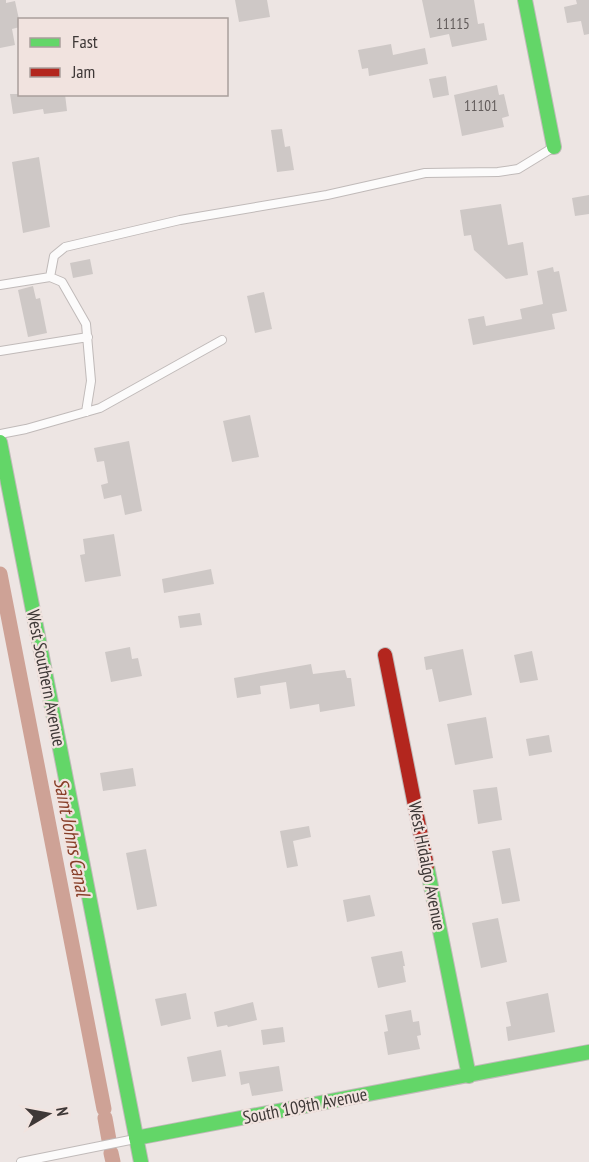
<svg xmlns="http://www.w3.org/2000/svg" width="589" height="1162" viewBox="0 0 589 1162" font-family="'PT Sans Narrow',sans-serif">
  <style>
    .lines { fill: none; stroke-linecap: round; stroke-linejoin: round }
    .canal { stroke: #cea296; stroke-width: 15 }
    .building { fill: #cec8c6 }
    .lane-casing { stroke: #c0bab9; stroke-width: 10 }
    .fast-casing { stroke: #c0bab9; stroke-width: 16 }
    .jam-casing { stroke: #c0bab9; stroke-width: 16 }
    .lane { stroke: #fcfbfb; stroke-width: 8 }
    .fast { stroke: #63d668; stroke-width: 14 }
    .jam { stroke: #b3261e; stroke-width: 14 }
    .labels { text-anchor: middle; stroke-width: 4.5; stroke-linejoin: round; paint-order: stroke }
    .number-label { font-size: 15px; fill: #625c5b }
    .street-label { font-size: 18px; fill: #3e3837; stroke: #f1e3df }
    .water-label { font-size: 20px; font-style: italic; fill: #873e28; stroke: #f1e3df }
  </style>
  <rect width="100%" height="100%" fill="#ede5e3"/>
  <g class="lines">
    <path class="canal" d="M0,574l104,535
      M105,1118l4,22
      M111,1153l2,9"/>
  </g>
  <path class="building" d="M0,0h6v3l9,-2 5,23v3l-8,2 3,16 -15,3z
    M235,0h32l3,17 -31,5z
    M422,0h52l4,24 6,-1 3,17 -35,7 -3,-13 -19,4z
    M576,0h13v34l-5,1 -3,-14 -14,2 -3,-16 13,-3z
    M391,44l2,11 32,-7 3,16 -59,12 -1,-8 -6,1 -4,-19z
    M446,76l3,19 -16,3 -4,-19z
    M497,85l2,10 5,-1 5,22 -7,2 2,9 -42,9 -8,-41z
    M10,94h55l2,17 -23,3 -1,-5 -30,5z
    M282,129l3,18 5,-1 4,24 -17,2 -6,-42z
    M39,157l11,70 -27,6 -11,-71z
    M589,195v19l-14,2 -3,-18z
    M501,204l7,41 15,-3 5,33 -22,4 -32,-29 -3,-15 -7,1 -4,-26z
    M90,259l3,15 -20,4 -3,-15z
    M553,267l1,5 5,-1 8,40 -15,3 3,15 -82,16 -5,-26 16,-3 2,10 36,-7 -2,-10 23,-5 -6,-33z
    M33,286l3,13 4,-1 7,35 -19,4 -10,-47z
    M264,292l8,37 -17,4 -8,-37z
    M250,415l9,42 -27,5 -9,-41z
    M129,441l13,70 -17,4 -4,-20 -17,4 -3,-14 7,-2 -4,-22 -7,1 -3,-14z
    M114,534l7,42 -36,6 -5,-27 5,-1 -2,-15z
    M211,569l3,15 -50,9 -2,-14z
    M200,613l2,12 -22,3 -2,-12z
    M130,647l2,12 6,-1 4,18 -31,6 -6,-30z
    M463,649l9,46 -33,7 -7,-33 -6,1 -2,-13z
    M532,651l6,29 -18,3 -6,-28z
    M311,664l2,10 32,-4 2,8h4l4,28 -35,6 -1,-8 -29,5 -4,-27 -26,4 1,8 -24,4 -3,-20z
    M486,717l7,41 -38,7 -8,-41z
    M549,735l3,17 -23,4 -3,-17z
    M133,768l3,18 -33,5 -3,-18z
    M497,787l5,33 -24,4 -5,-34z
    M309,826l2,11 -18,4 5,25 -11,2 -7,-37z
    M510,848l10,53 -18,3 -10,-53z
    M146,849l11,57 -20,4 -11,-57z
    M370,895l5,21 -28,6 -4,-22z
    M498,918l9,44 -26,6 -9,-45z
    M402,951l3,15h-2l3,16 -28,6 -7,-31z
    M186,993l5,26 -30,7 -6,-27z
    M548,993l7,39 -47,9 -2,-14 5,-1 -5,-24z
    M253,1002l4,18 -29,7 -1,-2 -10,2 -3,-15z
    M411,1010l2,12 6,-1 2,14 -4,1 3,13 -32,6 -4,-23 4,-1 -3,-16z
    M283,1027l2,15 -22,3 -2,-15z
    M221,1050l5,26 -34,6 -5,-25z
    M279,1066l4,25 -31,5 -3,-13 -8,2 -2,-13z"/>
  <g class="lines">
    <g class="lane-casing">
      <path id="lane" d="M50,277l4,-21 11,-9 115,-27 147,-25 98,-22 73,-1 20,-3 36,-22
        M0,285l50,-8 12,5 24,42 5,57 -5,31
        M0,351l88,-14
        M0,434l26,-5 74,-21 122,-68
        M21,1162l114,-23"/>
    </g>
    <g class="fast-casing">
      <path id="fast" d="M525,0l29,147
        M0,442l141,720
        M427,866l42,210
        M136,1138l453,-86"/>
    </g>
    <g class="jam-casing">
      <path id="jam" d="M385,655l42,211"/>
    </g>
    <use href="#lane" class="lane"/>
    <use href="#fast" class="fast"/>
    <use href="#jam" class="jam"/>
  </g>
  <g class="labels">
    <g class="number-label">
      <text x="453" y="29">11115</text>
      <text x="481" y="111">11101</text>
    </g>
    <g class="street-label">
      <text transform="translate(46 678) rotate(79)" y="6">West Southern Avenue</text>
      <text transform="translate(427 866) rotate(79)" y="6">West Hidalgo Avenue</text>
      <text transform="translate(305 1106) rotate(-11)" y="6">South 109th Avenue</text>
    </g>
    <g class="water-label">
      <text transform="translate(72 837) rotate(79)" y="7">Saint Johns Canal</text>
    </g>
  </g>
  <rect x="18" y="18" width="210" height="78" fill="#f1e3df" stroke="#a99f9c" stroke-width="1.5"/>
  <rect x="30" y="38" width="30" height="9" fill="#63d668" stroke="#a99f9c" stroke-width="1.5"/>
  <text x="72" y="48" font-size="18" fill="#3e3837">Fast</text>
  <rect x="30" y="68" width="30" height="9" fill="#b3261e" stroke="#a99f9c" stroke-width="1.5"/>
  <text x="72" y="78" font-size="18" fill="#3e3837">Jam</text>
  <g transform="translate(48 1114) rotate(80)" stroke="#f1e3df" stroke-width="4.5" paint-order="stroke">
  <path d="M0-4.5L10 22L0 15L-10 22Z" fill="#3e3837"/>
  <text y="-9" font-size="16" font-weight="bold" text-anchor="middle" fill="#3e3837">N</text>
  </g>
</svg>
